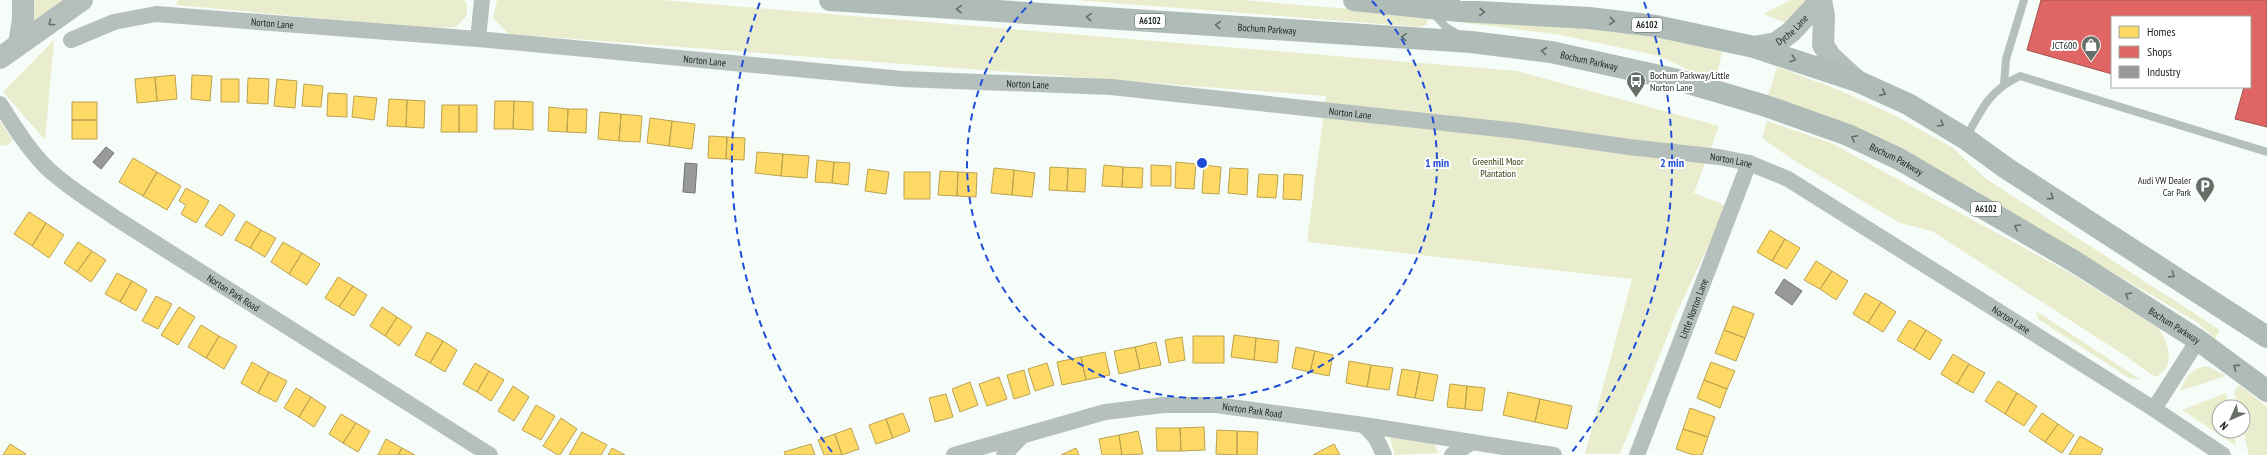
<svg xmlns="http://www.w3.org/2000/svg" width="2267" height="455" viewBox="0 0 2267 455" font-family="'PT Sans Narrow',sans-serif">
  <style>
    .green { fill: #e9edcd }
    .homes { fill: #ffd966; stroke: #baa24f }
    .shops { fill: #e06666; stroke: #a4514f }
    .industry { fill: #999; stroke: #727573 }
    .lines { fill: none; stroke-linecap: round; stroke-linejoin: round }
    .lane { stroke: #b5bfbc; stroke-width: 8 }
    .street { stroke: #b5bfbc; stroke-width: 16 }
    .secondary { stroke: #b4beba; stroke-width: 22 }
    .highway { stroke: #afbbb7; stroke-width: 22 }
    .oneway { stroke: #646e68 }
    .oneway2 { stroke: #66706a }
    .ring { fill: none; stroke: #1d4ed8; stroke-width: 2; stroke-dasharray: 7 5 }
    .labels { text-anchor: middle; stroke-width: 4; stroke-linejoin: round; paint-order: stroke }
    .shield { fill: #fff; stroke: #5d645f; stroke-width: 1 }
    .shield-label { font-size: 9px; font-weight: bold; fill: #18211a }
    .street-label { font-size: 10px; fill: #18211a; stroke: #fff }
    .poi-label { font-size: 10px; fill: #18211a; stroke: #fff; text-anchor: end }
    .park-label { font-size: 10px; fill: #3a390b; stroke: #fff }
    .centre { fill: #1d4ed8; stroke: #fff; stroke-width: 2 }
    .ring-label { font-size: 12px; text-anchor: middle; font-weight: bold; fill: #1d4ed8; stroke: #fff; stroke-width: 4; stroke-linejoin: round; paint-order: stroke }
  </style>
  <rect width="100%" height="100%" fill="#f6fcf8"/>
  <path class="green" d="M35,0h27l1,1 -24,23 -8,-5z
    M178,0h286l3,4v11l-11,12 -30,1 -250,-23z
    M497,0h164l856,71 202,55 -25,67 33,13 -50,106 -57,142h-35l47,-175 -325,-37 19,-146 -817,-62 -16,-16z
    M1075,0h166l182,15 5,3 -2,7 -5,2z
    M1791,0h16l-21,23 -23,-9z
    M1461,18l126,10 83,11 52,13 -6,27 -21,-6 -36,-17 -98,-21 -102,-13z
    M54,40l-9,100 -42,-48z
    M1777,67l62,23 55,25 59,33 32,30 235,152 -5,9 -18,-17 -224,-132 -205,-94z
    M0,121l13,19 -7,6 -6,-1z
    M1767,121l64,22 232,126 95,59c11,15 19,40 -3,49l-31,-22 -192,-124 -32,-8 -110,-65 -28,-20z
    M2036,311l105,69 -12,-2 -91,-59z
    M2208,366l18,10 -46,15c6,-15 12,-23 28,-25z
    M2239,385l28,22v48h-18l-6,-25v-23h-5l-4,-15z
    M2226,393l3,14h-10v24h14l3,15 -54,-36z
    M1389,435l45,7 4,11 -43,2z"/>
  <path class="homes" d="M175,75l2,24 -20,2 -2,-24z
    M192,75l20,1 -2,25 -19,-2z
    M155,77l2,24 -20,2 -2,-24z
    M248,78l21,1 -1,25 -21,-1z
    M221,79h18v23h-18z
    M277,79l20,2 -2,27 -21,-2z
    M304,84l19,2 -2,21 -19,-1z
    M328,93l19,1v23l-20,-1z
    M354,96l23,2 -3,22 -22,-3z
    M389,99l18,1 -1,27 -19,-1z
    M407,100l18,1 -1,27 -18,-1z
    M495,101h19l-1,28h-19z
    M514,101l19,1v28l-20,-1z
    M72,102h25v18h-25z
    M442,105h17v27h-18z
    M459,105h18v27h-18z
    M549,107l19,2 -1,23 -19,-1z
    M568,109h19l-1,24 -19,-1z
    M600,112l21,2 -2,27 -21,-2z
    M621,114l21,2 -2,26 -21,-1z
    M650,118l22,3 -3,25 -22,-3z
    M72,120h25v19h-25z
    M672,121l23,3 -3,25 -23,-3z
    M709,136l18,1 -1,22 -18,-1z
    M727,137l18,1 -1,22 -18,-1z
    M757,152l26,2 -2,22 -26,-3z
    M783,154l26,2 -2,22 -26,-2z
    M133,158l24,14 -14,24 -24,-14z
    M817,160l17,2 -2,21 -17,-1z
    M834,162l16,1 -2,22 -16,-2z
    M1176,162l20,2 -2,25 -19,-1z
    M1104,165l19,2 -1,20 -20,-1z
    M1151,165l20,1v20h-20z
    M1204,165l17,2 -2,27 -17,-1z
    M1050,167l18,1 -1,23 -18,-1z
    M1123,167l20,1 -1,20 -20,-1z
    M994,168l20,2 -2,25 -21,-2z
    M1068,168l18,1 -1,23 -18,-1z
    M1230,168l18,1 -1,26 -19,-2z
    M868,169l21,3 -3,22 -21,-3z
    M1014,170l21,3 -3,24 -20,-2z
    M940,171l18,1 -1,24 -19,-1z
    M157,172l24,14 -14,24 -24,-14z
    M904,172h26v27h-26z
    M958,172l19,1 -1,24 -19,-1z
    M1259,174l19,1 -2,23 -19,-1z
    M1284,174l19,1 -2,25 -18,-1z
    M186,188l23,13 -13,22 -15,-9 5,-9 -7,-4z
    M220,204l15,11 -13,21 -17,-10z
    M29,212l17,11 -14,23 -18,-12z
    M246,221l15,9 -11,18 -15,-8z
    M46,223l18,12 -15,23 -17,-12z
    M261,230l15,8 -11,19 -15,-9z
    M1770,230l15,9 -13,22 -15,-9z
    M1785,239l15,9 -13,21 -15,-8z
    M78,242l14,9 -15,21 -13,-9z
    M283,242l19,11 -13,21 -18,-12z
    M92,251l14,9 -15,22 -14,-10z
    M302,253l18,11 -13,21 -18,-11z
    M1816,261l16,10 -12,18 -16,-9z
    M1832,271l16,10 -12,19 -16,-11z
    M117,273l15,8 -12,21 -15,-8z
    M338,277l15,9 -14,21 -14,-9z
    M132,281l15,9 -11,21 -16,-9z
    M353,286l14,9 -13,21 -15,-9z
    M1865,293l16,9 -13,21 -15,-9z
    M156,296l16,8 -14,25 -16,-8z
    M1881,302l15,10 -13,20 -15,-9z
    M1733,306l21,8 -9,24 -21,-8z
    M179,307l16,10 -17,28 -17,-10z
    M382,307l15,10 -12,19 -15,-10z
    M397,317l15,10 -13,19 -14,-10z
    M1909,320l17,10 -12,20 -17,-10z
    M201,325l18,11 -13,22 -18,-11z
    M1724,330l21,8 -9,23 -21,-8z
    M1926,330l16,10 -12,20 -16,-10z
    M427,332l16,9 -13,22 -15,-8z
    M1234,335l22,3 -2,22 -23,-3z
    M219,336l18,10 -13,23 -18,-11z
    M1193,336h31v27h-31z
    M1182,337l3,23 -16,3 -4,-23z
    M1256,338l23,3 -2,22 -23,-3z
    M443,341l14,9 -12,22 -15,-9z
    M1156,342l5,23 -21,4 -5,-22z
    M1135,347l5,22 -21,5 -5,-23z
    M1296,347l19,4 -5,21 -18,-4z
    M1315,351l18,4 -4,21 -19,-4z
    M1105,352l5,23 -24,5 -5,-23z
    M1953,354l16,10 -12,20 -16,-10z
    M1081,357l5,23 -24,5 -5,-23z
    M1349,361l22,4 -4,22 -21,-4z
    M252,362l17,10 -11,21 -17,-10z
    M1711,362l24,9 -8,18 -23,-9z
    M475,363l14,8 -12,21 -14,-8z
    M1047,363l7,22 -19,6 -7,-22z
    M1969,364l16,9 -12,20 -16,-9z
    M1371,365l22,3 -4,22 -22,-3z
    M1402,369l18,3 -5,26 -18,-3z
    M1024,370l6,24 -16,5 -7,-24z
    M489,371l15,9 -13,21 -14,-9z
    M269,372l18,9 -11,21 -18,-9z
    M1420,372l18,3 -5,26 -18,-3z
    M999,377l8,22 -20,7 -8,-22z
    M1704,380l23,9 -7,19 -23,-10z
    M1998,381l19,12 -12,21 -20,-13z
    M970,382l8,23 -18,7 -8,-23z
    M1450,384l17,2 -2,23 -18,-2z
    M513,386l16,11 -15,24 -16,-10z
    M1467,386l18,2 -3,23 -17,-2z
    M296,388l15,9 -12,20 -15,-9z
    M1508,392l32,7 -5,23 -32,-7z
    M2017,393l20,13 -13,20 -19,-12z
    M946,394l7,23 -18,5 -6,-24z
    M311,397l15,10 -12,20 -15,-10z
    M1540,399l32,7 -5,23 -32,-7z
    M536,405l19,11 -14,24 -19,-10z
    M1690,408l25,9 -7,20 -25,-8z
    M903,413l7,18 -17,7 -7,-19z
    M2042,413l16,11 -13,18 -16,-11z
    M341,414l15,9 -13,20 -14,-9z
    M561,418l16,11 -17,26h-2l-15,-9z
    M886,419l7,19 -17,6 -7,-19z
    M356,423l14,8 -12,21 -15,-9z
    M2058,424l16,11 -12,18 -17,-11z
    M1204,427l1,23 -24,1 -1,-23z
    M851,428l8,21 -17,6 -7,-21z
    M1156,428h24l1,23h-24z
    M1683,429l25,8 -6,18h-9l-17,-6z
    M1217,430l20,1v24l-21,-1z
    M1138,431l5,23 -21,1 -3,-20z
    M1237,431l21,1 -1,23h-20z
    M582,432l25,13 -6,10h-32z
    M835,434l7,21h-18l-6,-15z
    M1119,435l3,20h-20l-3,-16z
    M2080,436l23,13 -3,6h-31z
    M386,439l16,9 -4,7h-20z
    M10,444l16,10 -1,1h-22z
    M811,444l4,11h-30l-1,-3z
    M1334,444l6,11h-27z
    M402,448l13,7h-17z
    M612,448l13,7h-17z
    M1076,448l3,7h-18z"/>
  <path class="shops" d="M2041,0h226v127l-32,-8 9,-32h6v-70h-138v57l-85,-24z"/>
  <path class="industry" d="M106,147l8,6 -13,16 -8,-7z
    M685,163l12,1 -2,29 -12,-1z
    M1784,279l18,12 -10,14 -17,-12z"/>
  <g class="lines">
    <path class="lane" d="M1433,13l13,14 13,8
      M2004,84l2,-25 18,-59
      M1966,138c16,-30 23,-47 54,-62l247,76"/>
    <g class="street">
      <path d="M478,39l4,-39"/>
      <path id="s1" d="M71,40l43,-18 42,-8 322,25 425,40 208,8 407,44 111,16 90,10 30,6 39,16 366,230 69,46"/>
      <path id="s2" d="M0,104c14,22 28,45 47,64 20,19 44,33 67,49l376,238"/>
      <path d="M2154,409l44,-69"/>
      <path d="M1364,425l12,13 8,17"/>
      <path id="s3" d="M954,455l151,-43 58,-7h53l148,20 190,30"/>
      <path d="M1004,455l18,-19"/>
      <path d="M1452,455l20,-13"/>
      <path id="s4" d="M1637,455l112,-292"/>
    </g>
    <g class="secondary">
      <path d="M1821,0l3,16 -1,29 8,12 26,24"/>
      <path d="M19,44l4,-24v-20"/>
      <path id="s5" d="M1754,47l22,-4 15,-11 30,-32"/>
      <path d="M0,58l82,-58"/>
    </g>
    <g class="highway">
      <path id="s6" d="M830,0l641,42 80,10 127,28 88,26 82,29 51,24 173,101 126,80 69,51"/>
      <path d="M1354,0l105,11 130,7 67,8 98,21 103,34 51,23 58,35 40,29 261,169"/>
    </g>
  </g>
  <defs><path id="oneway-chevron" d="M-2-3.5L2.5 0L-2 3.5" fill="none" stroke-width="1.6" stroke-linecap="round" stroke-linejoin="round"/></defs>
  <g class="oneway">
    <use href="#oneway-chevron" transform="translate(959 9) rotate(-176)"/>
    <use href="#oneway-chevron" transform="translate(1482 12) rotate(3)"/>
    <use href="#oneway-chevron" transform="translate(1089 17) rotate(-176)"/>
    <use href="#oneway-chevron" transform="translate(1612 21) rotate(6)"/>
    <use href="#oneway-chevron" transform="translate(1218 25) rotate(-176)"/>
    <use href="#oneway-chevron" transform="translate(1404 37) rotate(-176)"/>
    <use href="#oneway-chevron" transform="translate(1544 51) rotate(-173)"/>
    <use href="#oneway-chevron" transform="translate(1793 59) rotate(19)"/>
    <use href="#oneway-chevron" transform="translate(1883 93) rotate(24)"/>
    <use href="#oneway-chevron" transform="translate(1941 124) rotate(31)"/>
    <use href="#oneway-chevron" transform="translate(1854 138) rotate(-155)"/>
    <use href="#oneway-chevron" transform="translate(2051 197) rotate(33)"/>
    <use href="#oneway-chevron" transform="translate(2017 227) rotate(-150)"/>
    <use href="#oneway-chevron" transform="translate(2172 275) rotate(33)"/>
    <use href="#oneway-chevron" transform="translate(2128 295) rotate(-148)"/>
    <use href="#oneway-chevron" transform="translate(2236 367) rotate(-144)"/>
  </g>
  <use class="oneway2" href="#oneway-chevron" transform="translate(51 23) rotate(146)"/>
  <g class="ring">
    <path d="M1372 1A235 235 0 1 1 1032 1"/>
    <path d="M832 452A470 470 0 0 1 760 2M1644 2A470 470 0 0 1 1572 452"/>
  </g>
  <defs>
    <g id="shop-pin" transform="scale(1)"><path d="M0 17L-7.5 6A9.5 9.5 0 1 1 7.5 6Z" fill="#666e68" stroke="#fff"/><path d="M-5-2.5h2.3a2.7 3.5 0 0 1 5.4 0H5L5.5 6h-11ZM-1.5-2.5h3a1.5 2.3 0 0 0-3 0Z" fill="#fff"/></g>
    <g id="bus-pin" transform="scale(1)"><path d="M0 17L-7.5 6A9.5 9.5 0 1 1 7.5 6Z" fill="#666e68" stroke="#fff"/><path d="M-5-6H5V4H4V6H2V4H-2V6H-4V4H-5ZM-3.5-4V0h7V-4ZM-3.5 1.2v1.5H-2V1.2ZM2 1.2v1.5H3.5V1.2Z" fill="#fff"/></g>
    <g id="parking-pin" transform="scale(1)"><path d="M0 17L-7.5 6A9.5 9.5 0 1 1 7.5 6Z" fill="#666e68" stroke="#fff"/><path d="M-3.5-5.5H1a3.5 3.5 0 0 1 0 7H-1V5.5H-3.5ZM-1-3.4V-.6H.8a1.4 1.4 0 0 0 0-2.8Z" fill="#fff"/></g>
  </defs>
  <g fill-rule="evenodd">
    <use href="#shop-pin" x="2091" y="45"/>
    <use href="#bus-pin" x="1636" y="81"/>
    <use href="#parking-pin" x="2205" y="186"/>
  </g>
  <g class="labels">
    <g class="shield">
      <rect x="1135" y="14" width="30" height="14" rx="3"/>
      <rect x="1632" y="18" width="30" height="14" rx="3"/>
      <rect x="1971" y="202" width="30" height="14" rx="3"/>
    </g>
    <g class="shield-label">
      <text x="1150" y="24">A6102</text>
      <text x="1647" y="28">A6102</text>
      <text x="1986" y="212">A6102</text>
    </g>
    <g class="street-label">
      <text dy="4" stroke="none"><textPath href="#s1" startOffset="206">Norton Lane</textPath></text>
      <text dy="4" stroke="none"><textPath href="#s6" startOffset="438">Bochum Parkway</textPath></text>
      <text dy="4" stroke="none"><textPath href="#s5" startOffset="43">Dyche Lane</textPath></text>
      <text dy="4" stroke="none"><textPath href="#s1" startOffset="640">Norton Lane</textPath></text>
      <text dy="4" stroke="none"><textPath href="#s6" startOffset="762">Bochum Parkway</textPath></text>
      <text dy="4" stroke="none"><textPath href="#s1" startOffset="964">Norton Lane</textPath></text>
      <text dy="4" stroke="none"><textPath href="#s1" startOffset="1288">Norton Lane</textPath></text>
      <text dy="4" stroke="none"><textPath href="#s6" startOffset="1086">Bochum Parkway</textPath></text>
      <text dy="4" stroke="none"><textPath href="#s1" startOffset="1672">Norton Lane</textPath></text>
      <text dy="4" stroke="none"><textPath href="#s2" startOffset="304">Norton Park Road</textPath></text>
      <text dy="4" stroke="none"><textPath href="#s4" startOffset="157">Little Norton Lane</textPath></text>
      <text dy="4" stroke="none"><textPath href="#s1" startOffset="1996">Norton Lane</textPath></text>
      <text dy="4" stroke="none"><textPath href="#s6" startOffset="1410">Bochum Parkway</textPath></text>
      <text dy="4" stroke="none"><textPath href="#s3" startOffset="305">Norton Park Road</textPath></text>
    </g>
    <g class="poi-label">
      <text x="2077" y="49">JCT600</text>
      <text x="1650" y="79" text-anchor="start">Bochum Parkway/Little<tspan x="1650" dy="12">Norton Lane</tspan></text>
      <text x="2191" y="184">Audi VW Dealer<tspan x="2191" dy="12">Car Park</tspan></text>
    </g>
    <g class="park-label">
      <text x="1498" y="165">Greenhill Moor<tspan x="1498" dy="12">Plantation</tspan></text>
    </g>
  </g>
  <circle cx="1202" cy="163" r="6" class="centre"/>
  <g class="ring-label">
    <text x="1437" y="167">1 min</text>
    <text x="1672" y="167">2 min</text>
  </g>
  <rect x="2111" y="16" width="140" height="72" fill="#ffffff" stroke="#a3a6a3"/>
  <rect x="2119" y="26" width="20" height="12" fill="#ffd966" stroke="#a3a6a3"/>
  <text x="2147" y="36" font-size="12" fill="#18211a">Homes</text>
  <rect x="2119" y="46" width="20" height="12" fill="#e06666" stroke="#a3a6a3"/>
  <text x="2147" y="56" font-size="12" fill="#18211a">Shops</text>
  <rect x="2119" y="66" width="20" height="12" fill="#999999" stroke="#a3a6a3"/>
  <text x="2147" y="76" font-size="12" fill="#18211a">Industry</text>
  <g transform="translate(2231 419) rotate(225)"><circle r="19" fill="#ffffff" stroke="#a3a6a3"/>
  <path d="M0-3L7 15L0 10L-7 15Z" fill="#666e68"/>
  <text y="-6" font-size="11" font-weight="bold" text-anchor="middle" fill="#18211a">N</text>
  </g>
</svg>
